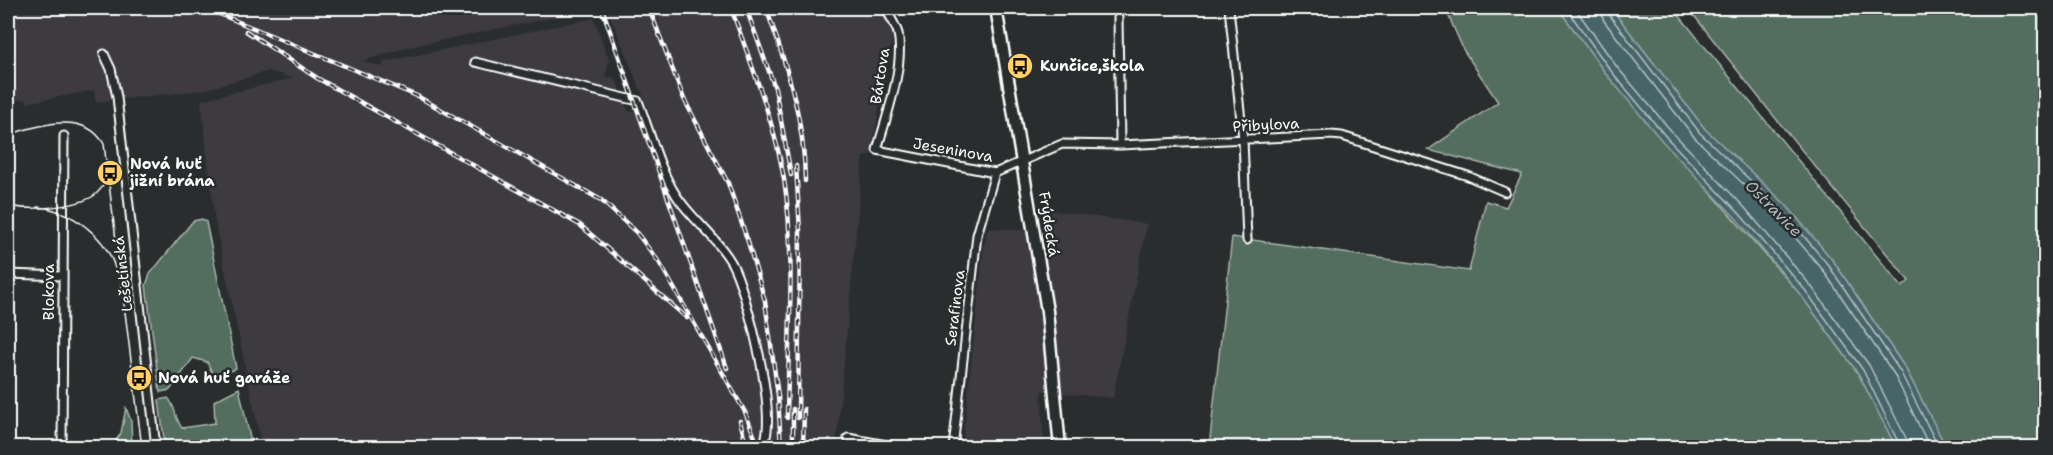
<svg xmlns="http://www.w3.org/2000/svg" width="2053" height="455" viewBox="0 0 2053 455" font-family="'Shantell Sans',sans-serif">
  <style>
    .built { fill: #3d3b41 }
    .green { fill: #536e5e; stroke: #a9b6ae; stroke-width: 1.5 }
    .water { fill: #476569; stroke: #91a3a5; stroke-width: 1.5 }
    .lines { fill: none; stroke-linecap: round; stroke-linejoin: round }
    .shore { stroke: #b5c1c3; stroke-width: 1.5 }
    .minor-casing { stroke: #fff; stroke-width: 11 }
    .secondary-casing { stroke: #fff; stroke-width: 15 }
    .minor { stroke: #2a2d2e; stroke-width: 7 }
    .secondary { stroke: #2a2d2e; stroke-width: 10 }
    .tram { stroke: #fff; stroke-width: 1.5 }
    .rail-casing { stroke: #fff; stroke-width: 4.5 }
    .rail { stroke: #2a2d2e; stroke-width: 2; stroke-dasharray: 7; stroke-linecap: butt }
    .labels { text-anchor: middle; stroke-width: 5; stroke-linejoin: round; paint-order: stroke }
    .poi-label { font-size: 15px; font-weight: bold; fill: #fff; stroke: #2a2d2e; text-anchor: start }
    .street-label { font-size: 15px; fill: #fff; stroke: #2a2d2e }
    .water-label { font-size: 16px; font-style: italic; fill: #acbabc; stroke: #2a2d2e }
  </style>
  <rect width="100%" height="100%" fill="#2a2d2e"/>
  <filter id="ink" filterUnits="userSpaceOnUse"><feTurbulence type="fractalNoise" baseFrequency=".0167" numOctaves="2"/><feDisplacementMap in="SourceGraphic" scale="12" xChannelSelector="R" yChannelSelector="G"/><feConvolveMatrix kernelMatrix="1 2 1 2 8 2 1 2 1" color-interpolation-filters="sRGB"/></filter>
  <g filter="url(#ink)">
    <path class="built" d="M8,8h592l-192,39 -46,14 20,6 2,-5 210,-44 15,43 -4,16 10,1 14,34 6,-1 5,13 12,-6 -45,-110h274l10,17 2,11 -23,120h-7l-27,291h-574l-47,-225 -14,-122 92,-22 -24,-7 -66,19 -107,12 -2,-12 -67,13 -1,-4 -18,3z
      M1047,210l100,14 -34,174 -72,-7 3,56 -82,1 22,-203 4,-17 58,4z"/>
    <path class="green" d="M1445,8h113l49,67 193,219 58,79 38,74 -687,1 23,-211 237,34 17,-70 20,6 16,-33 -94,-24 70,-48 -34,-51z
      M1611,8h62l229,279 7,-6 -141,-172 -80,-101h357v439h-99l-41,-79 -71,-106 -48,-57 -81,-76z
      M202,219l4,3 30,146 -21,11 -8,-17 -14,-4 -23,32 -10,2 -14,-107 4,-11 43,-53z
      M239,388l13,59h-87l-6,-47 9,-2c8,8 6,20 14,30l33,-5 -1,-22z
      M126,408l5,13 1,26h-20l9,-14z"/>
    <path class="water" d="M1558,8h53l94,121 81,76 48,57 71,106 41,79h-50l-38,-74 -58,-79 -65,-77 -72,-75 -56,-67z"/>
    <g class="lines">
      <path class="shore" d="M1566,8l45,63 56,67 72,75 66,77 58,80 38,78
        M1575,8l42,59 56,66 72,75 66,78 58,79 38,75 1,8
        M1599,8l5,13 91,117 81,77 47,55 71,104 36,74
        M1607,8l3,8 90,117 81,76 48,57 71,105 39,77"/>
      <g class="minor-casing">
        <path id="minor" d="M885,8c5,8 10,16 13,25 7,33 -12,85 -21,117l118,23 67,-29 58,1 211,-10 11,1 126,40 37,16
          M1229,8l14,131 4,101
          M1118,18l2,127
          M104,54l7,15 6,28 39,351
          M475,62l163,39c12,30 20,66 38,94 15,24 40,41 55,67 15,26 51,164 30,186
          M8,274l55,2
          M848,438l56,10
          M62,448l2,-312
          M953,448l24,-213 18,-62"/>
      </g>
      <g class="secondary-casing">
        <path id="secondary" d="M996,8l51,303 13,137"/>
      </g>
      <use href="#minor" class="minor"/>
      <use href="#secondary" class="secondary"/>
      <path class="tram" d="M8,135c30,-10 77,-25 96,9l38,304
        M8,205c18,7 70,2 87,-10 7,-6 12,-15 13,-24
        M37,207c33,2 69,29 78,61"/>
      <g class="rail-casing">
        <path id="rail" d="M205,8l212,88 184,104 35,32 23,30 86,150 14,36
          M602,8l125,360
          M649,8l35,91 44,84 20,59 17,59 13,95 3,52
          M731,8c20,56 43,112 53,171 12,76 4,161 3,239
          M746,8l29,80 16,87
          M766,8c20,55 39,113 39,173
          M246,31l71,47 263,147 107,93
          M796,166l4,65 -2,187
          M740,421l7,27
          M793,448v-39
          M803,448l1,-39"/>
      </g>
      <use href="#rail" class="rail"/>
    </g>
  </g>
  <defs>
    <g id="bus-disc" transform="scale(1.35)"><circle r="9.5" fill="#ffd166" stroke="#2a2d2e"/><path d="M-5-6H5V4H4V6H2V4H-2V6H-4V4H-5ZM-3.5-4V0h7V-4ZM-3.5 1.2v1.5H-2V1.2ZM2 1.2v1.5H3.5V1.2Z" fill="#111"/></g>
  </defs>
  <g fill-rule="evenodd">
    <use href="#bus-disc" x="1020" y="66"/>
    <use href="#bus-disc" x="110" y="173"/>
    <use href="#bus-disc" x="139" y="378"/>
  </g>
  <g class="labels">
    <g class="poi-label">
      <text x="1040" y="71">Kunčice,škola</text>
      <text x="130" y="169">Nová huť<tspan x="130" dy="17">jižní brána</tspan></text>
      <text x="158" y="383">Nová huť garáže</text>
    </g>
    <g class="street-label">
      <text transform="translate(880 76) rotate(-81)" y="5">Bártova</text>
      <text transform="translate(1266 125) rotate(-3)" y="5">Přibylova</text>
      <text transform="translate(953 150) rotate(10)" y="5">Jeseninova</text>
      <text transform="translate(1049 224) rotate(81)" y="5">Frýdecká</text>
      <text transform="translate(123 274) rotate(-97)" y="5">Lešetínská</text>
      <text transform="translate(49 292) rotate(-90)" y="5">Blokova</text>
      <text transform="translate(955 308) rotate(-83)" y="5">Serafinova</text>
    </g>
    <g class="water-label">
      <text transform="translate(1774 208) rotate(45)" y="6">Ostravice</text>
    </g>
  </g>
  <rect width="2053" height="455" fill="none" stroke="#2a2d2e" stroke-width="30"/>
  <rect x="15" y="15" width="2023" height="425" fill="none" stroke="#fff" stroke-width="2" filter="url(#ink)"/>
</svg>
